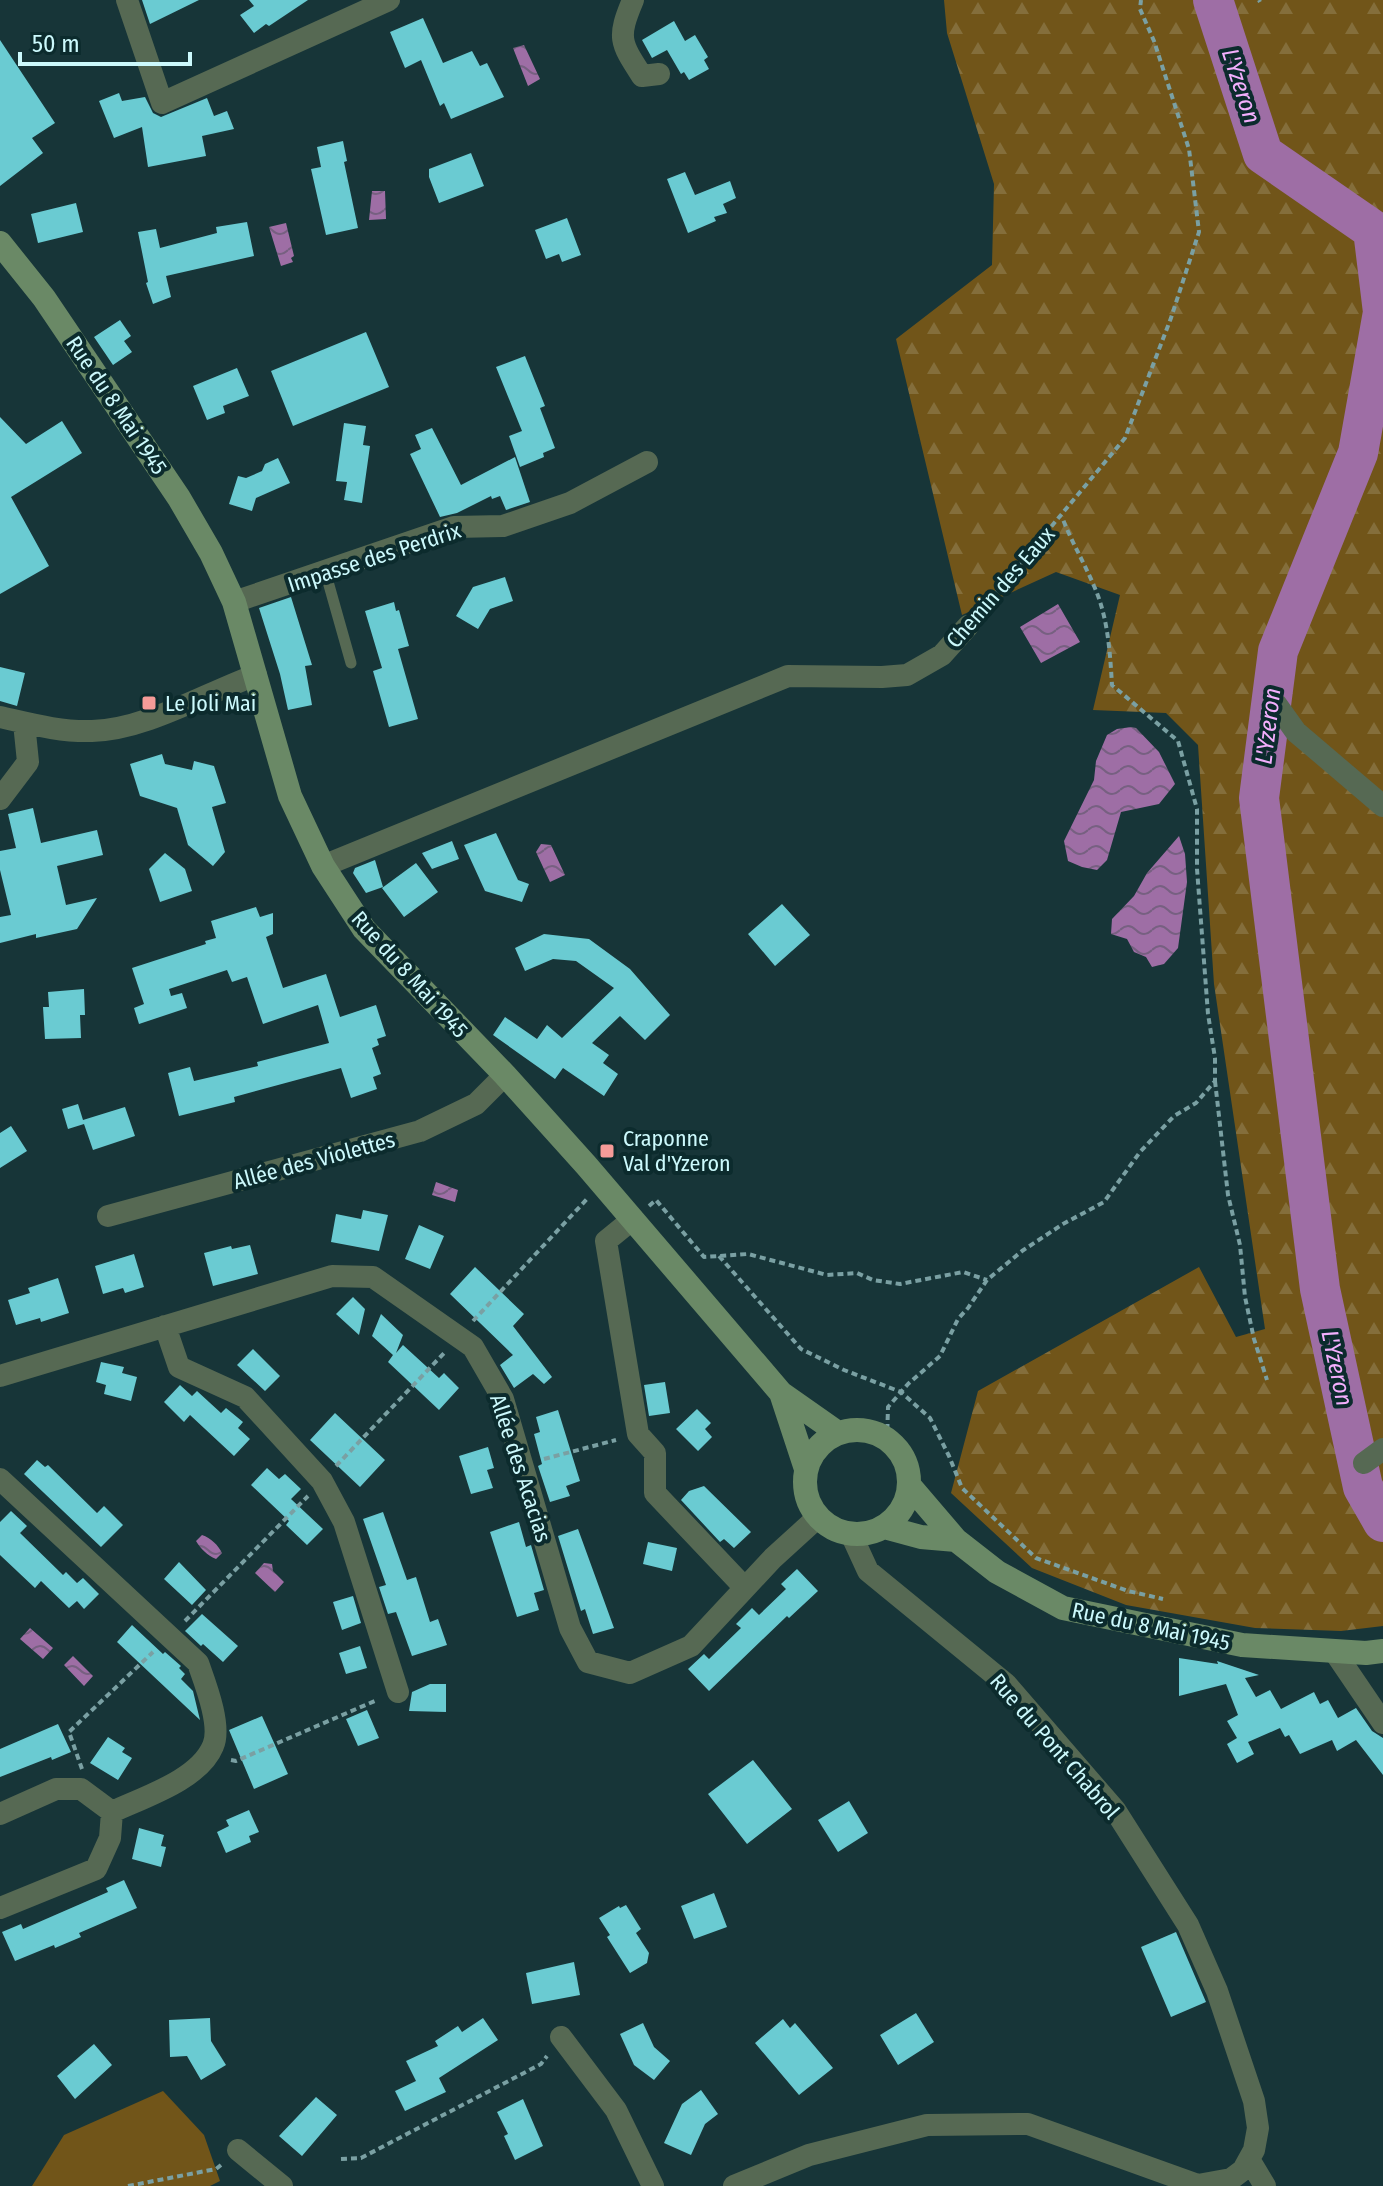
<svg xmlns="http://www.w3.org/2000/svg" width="1383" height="2186" viewBox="0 0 1383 2186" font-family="'Fira Sans Condensed',sans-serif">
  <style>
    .green { fill: #715519 }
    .forest { fill: url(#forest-firs) }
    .water { fill: url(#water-waves) }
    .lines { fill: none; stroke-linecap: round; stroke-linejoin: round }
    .river { stroke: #9e6ea5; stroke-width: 40 }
    .building { fill: #6acbd2 }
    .path { stroke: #7aa0a3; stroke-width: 4; stroke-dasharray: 6 4; stroke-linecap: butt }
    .lane { stroke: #566953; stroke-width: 11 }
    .street { stroke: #566953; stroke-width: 22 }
    .secondary { stroke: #6a8966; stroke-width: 24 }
    .poi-dot { fill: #f59b98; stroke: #0c2b2d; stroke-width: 3 }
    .labels { text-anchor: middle; stroke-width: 8; stroke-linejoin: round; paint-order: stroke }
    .street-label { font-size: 22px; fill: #ccf9fc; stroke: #0c2b2d }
    .poi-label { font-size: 22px; fill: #ccf9fc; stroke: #0c2b2d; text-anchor: start }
    .water-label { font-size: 24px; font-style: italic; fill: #f3affd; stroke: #0c2b2d }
  </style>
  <defs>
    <pattern id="forest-firs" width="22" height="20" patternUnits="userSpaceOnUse" patternTransform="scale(2)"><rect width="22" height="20" fill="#715519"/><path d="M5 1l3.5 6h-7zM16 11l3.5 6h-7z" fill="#846e3b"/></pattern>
    <pattern id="water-waves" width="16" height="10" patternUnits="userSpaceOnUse" patternTransform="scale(2)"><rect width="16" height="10" fill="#9e6ea5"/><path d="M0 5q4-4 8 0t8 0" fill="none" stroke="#776081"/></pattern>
  </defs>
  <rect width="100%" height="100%" fill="#173538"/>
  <path class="green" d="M163,2091l41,44 16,46 -10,5h-178l32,-51z"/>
  <path class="forest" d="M944,0h439v1626l-42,5 -86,-3 -129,-23 -94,-37 -81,-75 27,-102 221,-124 37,70 29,-8 -51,-345 -16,-239 -32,-32 -73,-3 27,-115 -64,-23 -94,43 -66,-276 96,-74 2,-81 -47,-151z"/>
  <path class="water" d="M524,45l16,34 -12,7 -15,-38z
    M372,191h13l1,28 -17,1z
    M286,223l8,33 -3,2 2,4 -12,4 -12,-39z
    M1058,604l22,38 -39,21 -21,-36z
    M1131,727l5,1 23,24 16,32 -16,20 -38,8 -14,48 -10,10 -15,-3 -14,-6 -4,-20 30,-61 2,-19 11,-26 10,-6z
    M1179,836l6,18 2,28 -9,66 -14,16 -12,3 -6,-10 -12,-5 -7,-13 -16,-5 1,-15 22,-23 13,-23z
    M541,844l10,1 14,30 -15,7 -14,-30z
    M436,1182l22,8 -3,12 -23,-7z
    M202,1535c9,3 16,10 20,18l-6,6c-9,-4 -15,-10 -20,-18z
    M264,1563l8,1 1,7 11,11 -9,10 -20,-19z
    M30,1628l23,20 -10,11 -23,-20z
    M73,1656l20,20 -9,10 -20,-21z"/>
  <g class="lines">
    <path class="river" d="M1213,0l50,154 110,76 10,82 -25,141 -80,198 -19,147 61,491 43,198 20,35"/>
  </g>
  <path class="building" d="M142,0h57l-49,24z
    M249,0h59l-39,26 -3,-2 -12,9 -14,-18 14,-9z
    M423,18l20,45 29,-12 8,15 7,-3 17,34 -53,22 -7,-16 -4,3 -19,-46 -16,8 -15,-36z
    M674,21l11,20 10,-6 13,22 -4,3 5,9 -20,11 -5,-8 -3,2 -14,-24 -15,8 -10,-18z
    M0,40l55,83 -23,15 11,15 -43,33z
    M119,93l3,8 23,-4 8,16 8,4 46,-19 7,18 13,-5 7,18 -32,7 4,20 -58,11 -6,-40 -28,11 -15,-37z
    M343,141l4,20 -3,1 14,66 -32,7 -15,-66 10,-2 -4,-20z
    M471,153l13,33 -45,17 -10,-26v-8z
    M685,172l10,23 35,-14 6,17 -13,6 4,9 -13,4 2,4 -28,12 -21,-54z
    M76,203l7,29 -45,11 -7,-29z
    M567,218l14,37 -19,7 -3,-8 -13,5 -11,-29z
    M247,222l7,34 -88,20 5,21 -18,7 -7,-21 2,-1 -10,-50 18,-3 4,19 57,-15 -1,-6z
    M120,320l11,16 -7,5 8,11 -19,13 -19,-28z
    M366,332l23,55 -96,39 -22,-55z
    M525,356l20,50 -5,2 15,40 -12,5 1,4 -24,10 -11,-31 13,-5 -26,-64z
    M237,368l12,28 -26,10 2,7 -18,7 -14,-34z
    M0,417l26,27 36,-23 20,32 -71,44 38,69 -49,28z
    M344,423l22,3 -3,19 7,1 -8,57 -18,-3 3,-18 -11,-1z
    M432,428l29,57 54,-28 15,45 -24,8 -6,-14 -8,3 -1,-3 -34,17 -17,4 -30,-63 11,-5 -6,-14z
    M278,458l12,25 -34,15 -4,13 -23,-7 9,-28 8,2 16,-7 3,-7z
    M505,577l8,24 -23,8 -12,20 -22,-13 17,-29z
    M291,597l21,68 -7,1 7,39 -24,5 -8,-36 -21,-66z
    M394,602l2,9 3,-1 10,36 -11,3 20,70 -29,8 -16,-56 9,-3 -17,-57z
    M0,667l25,6 -8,33 -17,-5z
    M162,754l3,10 27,6 2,-9 20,5 12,37 -14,4 13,45 -12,14 -25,-21 -11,-37 -37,-12 -10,-32z
    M33,808l8,35 56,-13 6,25 -46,11 9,39 31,-7 -20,31 -41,9v-4l-36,9v-26l11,-2 -11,-45v-19l16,-3 -8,-34z
    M496,833l22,47 11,4 -7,18 -37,-11 -21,-46z
    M452,841l7,18 -27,10 -10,-16z
    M165,853l20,16 7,22 -32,11 -11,-33z
    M375,860l8,27 -17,6 -13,-20 2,-5z
    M416,863l22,29 -34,25 -22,-29z
    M782,904l28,31 -35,31 -27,-32z
    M256,907l4,10 13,-4v21l-7,3 17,51 43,-14 14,43 36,-12 10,31 -9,3 2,6 -7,3 9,26 -8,3 4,12 -26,9 -10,-30 -107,29 1,5 -56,14 -11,-43 22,-6 4,14 64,-15 -1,-4 72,-19 -11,-38 -55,19 -16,-47 -15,5 -5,-12 -58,19 2,7 11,-3 5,15 -48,16 -5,-16 10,-4 -12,-36 74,-24 -1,-3 11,-3 -5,-17z
    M544,934l45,5 41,30 40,46 -25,25 -25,-24 -28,27 17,12 -6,8 15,11 -14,22 -41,-28 -8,11 -62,-44 12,-18 32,22 10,-14 15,13 52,-50 -38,-27 -23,-2 -28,12 -10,-23z
    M84,989l1,26h-5l1,23 -36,1 -2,-32h6l-1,-15z
    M78,1104l5,16 42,-13 10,29 -42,14 -9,-26 -16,5 -6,-20z
    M11,1126l16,25 -27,17v-35z
    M363,1210l25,5 -9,36 -48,-9 5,-28 25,5z
    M419,1225l25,11 -14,33 -25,-10z
    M250,1245l8,29 -45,12 -9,-33 27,-7 1,3z
    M134,1254l10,33 -19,6 -2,-5 -20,6 -8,-28z
    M475,1267l49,47 -11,12 39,51 -8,7 -11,-10 -19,14 -14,-23 13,-10 -63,-61z
    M58,1278l11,35 -28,9 -1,-4 -24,7 -8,-25 22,-7 -2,-5z
    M353,1297l12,12 -6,26 -23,-21z
    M381,1314l22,21 -7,18 7,-8 36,33 5,-5 15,15 -20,22 -51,-48 5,-7 -21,-19z
    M253,1349l27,27 -15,15 -28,-26z
    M101,1362l23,5 -2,6 15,4 -6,24 -27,-7 2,-9 -10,-3z
    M665,1382l5,31 -21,3 -5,-31z
    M180,1385l12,11 5,-5 24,22 5,-5 17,14 -5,6 12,11 -16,17 -44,-41 -6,7 -20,-20z
    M697,1409l14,14 -6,6 7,8 -14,14 -22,-22z
    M558,1410l22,71 -14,5 4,10 -20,6 -12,-36 4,-2 -8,-30 6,-2 -4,-15z
    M335,1413l50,47 -25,27 -50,-47z
    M488,1447l6,21 -7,2 6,18 -22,6 -12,-38z
    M37,1460l8,7 3,-2 49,48 7,-7 19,19 -22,22 -77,-73z
    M267,1468l12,11 6,-5 16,15 -10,10 32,30 -16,16 -21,-20 3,-4 -38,-36z
    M704,1486l47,46 -17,16 -10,-9 -4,3 -39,-42 8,-9z
    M11,1511l16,15 -7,7 43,42 3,-3 11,11 6,-5 16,16 -15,15 -7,-8 -8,7 -28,-27 -6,7 -35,-33v-33z
    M383,1512l24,68 9,-3 14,45 8,-3 9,26 -35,11 -16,-44 -8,2 -9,-27 7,-2 -23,-66z
    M519,1522l7,25 5,-2 13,45 -10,3 5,17 -22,7 -27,-85z
    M578,1529l36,99 -21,6 -8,-25 -4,2 -23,-75z
    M648,1542l29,6 -5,23 -29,-7z
    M179,1562l27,28 -14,15 -28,-26z
    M797,1569l21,22 -29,27 -2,-2 -78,75 -21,-22 16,-15 5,5 32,-31 -5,-4 16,-16 7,7 27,-26 -5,-5z
    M353,1596l8,27 -19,7 -9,-28z
    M202,1614l36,32 -15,16 -20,-18 -2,2 -16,-15z
    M132,1625l31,29 2,-2 16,14 -2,2 6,6 -4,5 12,12 7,29 -83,-78z
    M360,1646l7,22 -21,6 -7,-21z
    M1179,1658l39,6 -1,-3 42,14 -14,3 11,19 14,-7 11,19 33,-17 6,12 8,-4 10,18 18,-10 16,23 11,7v37l-27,-35 -19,11 -5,-11 -32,14 -11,-19 -4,2 -5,-9 -32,14 6,12 -17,9 -10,-19 10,-6 -10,-17 11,-6 -12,-31 -47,12z
    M430,1684h16v28l-37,-1 3,-19z
    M367,1710l12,28 -21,8 -12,-27z
    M262,1716l26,58 -34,15 -25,-59z
    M58,1724l13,28 -19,8 -1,-3 -51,20v-28z
    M108,1737l17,11 -3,4 10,6 -14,22 -28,-17z
    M753,1760l39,49 -45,35 -39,-50z
    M849,1801l19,32 -30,19 -20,-32z
    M249,1810l10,22 -10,4 2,6 -25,11 -9,-21 12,-6 -3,-6z
    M139,1828l25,7 -3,11 5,1 -5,20 -29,-8z
    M124,1880l13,28 -58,25 2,4 -26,11 -1,-3 -39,16 -13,-29 19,-8 2,5 39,-17 46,-20 -2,-4z
    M714,1893l13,34 -33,12 -13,-33z
    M626,1905l15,24 -5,4 13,20 -2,10 -17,10 -23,-36 3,-2 -11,-17 20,-12 1,2z
    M1176,1932l30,70 -35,15 -30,-70z
    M574,1962l6,33 -48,9 -6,-31z
    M916,2013l18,29 -36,23 -18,-30z
    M210,2018l1,23 15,24 -25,15 -14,-24 -17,1 -1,-37z
    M483,2018l15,22 -59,38 7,14 -41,19 -10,-20 21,-10 -10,-20 32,-15 -3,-5 23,-15 4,6z
    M783,2019l7,9 5,-5 38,45 -34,27 -44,-52z
    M643,2023l11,24 16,14 -16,19 -20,-15 -14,-31z
    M94,2044l18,21 -37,34 -18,-23z
    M701,2090l17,24 -13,10 -14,31 -27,-12 18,-39z
    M316,2097l21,18 -35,41 -23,-20z
    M523,2099l20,47 -28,14 -11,-24 4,-2 -11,-22z"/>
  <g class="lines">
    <path class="path" d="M1259,0l1,2
      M981,611l144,-173 46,-120 28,-86 -10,-83 -35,-108 -14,-32 1,-9
      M1215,1081l13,114 12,50 5,52 9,42 13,41
      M649,1206l7,-6 48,57 44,-3 79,21 30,-2 16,7 27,4 63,-12 24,8
      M719,1256l82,93 43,21 57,22 29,26 19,38 13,32 74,70 92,33 35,8
      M473,1321l114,-122
      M887,1440l1,-33 20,-23 32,-28 18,-37 10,-11 19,-28 35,-29 41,-27 41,-22 36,-50 34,-36 22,-13 19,-22v-23l-7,-44 -11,-145v-60l-19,-68 -66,-56c-2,-33 -4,-68 -18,-99 -10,-24 -23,-45 -32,-69
      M544,1459l72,-19
      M336,1466l110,-115
      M185,1621l123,-125
      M231,1760l5,1 141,-61
      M82,1769l-13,-37 84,-80
      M341,2159l20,-1 180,-94 6,-8
      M128,2186l88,-17 5,-4"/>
    <path class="lane" d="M325,571l26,92"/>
    <path class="street" d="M127,0l35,103 227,-103
      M633,0c-16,38 -13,42 9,76l17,-2
      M234,602l220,-75 49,-1 67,-23 77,-41
      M1276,704l20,28 87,74
      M0,717c31,7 60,15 92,14 53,-1 114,-38 164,-56
      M0,799l28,-37 -4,-39
      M323,866l465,-190 94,1 25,-2 35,-20 26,-29
      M108,1216l312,-85 56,-27 29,-29
      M633,1219l-27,22 32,193 17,19v40l90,95
      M165,1326l14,41 66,30 77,84 22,41 54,170
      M0,1376l332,-100 41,1 100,70 30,52 67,229 18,34 42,11 61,-27 82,-88 45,-41
      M1364,1463l19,-14
      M0,1479l198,184c7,20 24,63 15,83 -14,34 -69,51 -101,66
      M1334,1651l49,72
      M0,1814l56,-25h25l31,23 -2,26 -14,31 -96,39
      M561,2037l55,73 37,76
      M238,2150l44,36
      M1250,2161l15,25
      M734,2186l75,-31 118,-30 101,-1 170,61 33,-6 12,-9 11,-20 4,-22 -4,-27 -37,-110 -29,-66 -73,-115 -109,-126 -138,-113 -17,-37"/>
    <path class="secondary" d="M0,243l44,55 135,200 32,55 23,49 56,194 33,70 41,63 141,146 81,90 195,228 57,40
      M781,1393l25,76
      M805 1482a52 52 0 1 1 104 0a52 52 0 1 1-104 0Z
      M909,1485l47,55 41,32 66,36 179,37 124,8 17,-2
      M884,1527l37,10 35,3"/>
  </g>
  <g class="poi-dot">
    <rect x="141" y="695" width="16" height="16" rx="4"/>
    <rect x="599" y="1143" width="16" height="16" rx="4"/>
  </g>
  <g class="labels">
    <g class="street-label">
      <text transform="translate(117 405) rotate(56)" y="8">Rue du 8 Mai 1945</text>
      <text transform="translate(374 557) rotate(-18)" y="8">Impasse des Perdrix</text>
      <text transform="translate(1000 587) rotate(-49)" y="8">Chemin des Eaux</text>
      <text transform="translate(410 974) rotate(48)" y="8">Rue du 8 Mai 1945</text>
      <text transform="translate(314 1160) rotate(-15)" y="8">Allée des Violettes</text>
      <text transform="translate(521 1468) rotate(72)" y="8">Allée des Acacias</text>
      <text transform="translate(1151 1626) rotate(12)" y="8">Rue du 8 Mai 1945</text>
      <text transform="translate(1055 1746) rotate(49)" y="8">Rue du Pont Chabrol</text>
    </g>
    <g class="poi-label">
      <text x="165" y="711">Le Joli Mai</text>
      <text x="623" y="1146">Craponne<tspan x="623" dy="25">Val d'Yzeron</tspan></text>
    </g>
    <g class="water-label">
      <text transform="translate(1241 86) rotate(72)" y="8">L'Yzeron</text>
      <text transform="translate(1268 726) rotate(-83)" y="8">L'Yzeron</text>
      <text transform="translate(1337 1368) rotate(78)" y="8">L'Yzeron</text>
    </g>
  </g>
  <path d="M20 52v12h170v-12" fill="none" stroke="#ccf9fc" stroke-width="4"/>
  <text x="32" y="52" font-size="24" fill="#ccf9fc" stroke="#0c2b2d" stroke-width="6" paint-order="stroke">50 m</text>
</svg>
